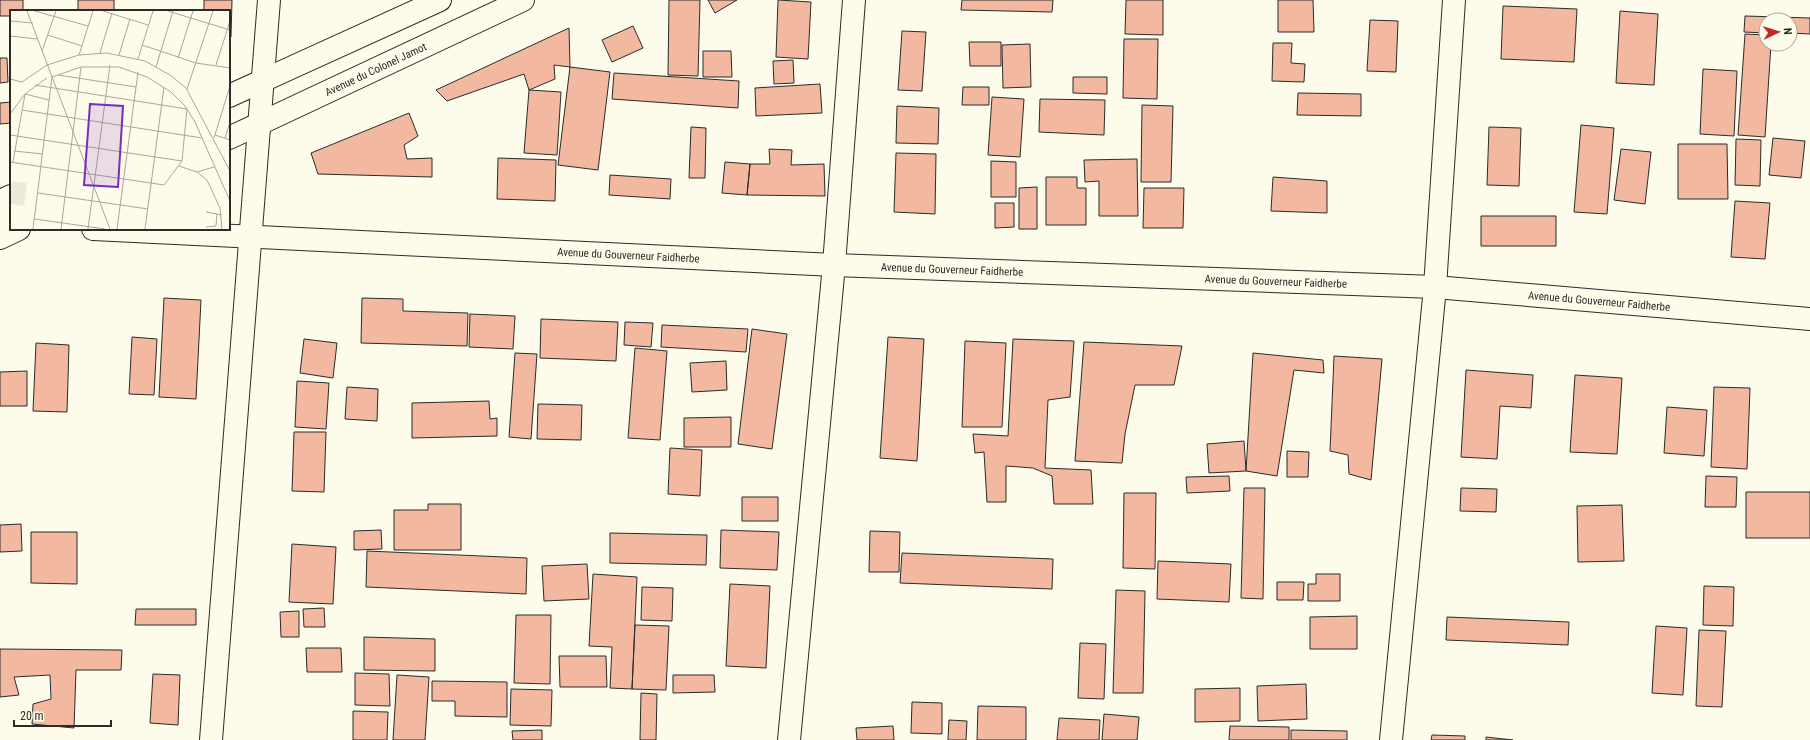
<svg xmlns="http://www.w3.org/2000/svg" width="1810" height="740" viewBox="0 0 1810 740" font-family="'Roboto Condensed',sans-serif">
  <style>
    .building { fill: #f2b8a0; stroke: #2b2b2b }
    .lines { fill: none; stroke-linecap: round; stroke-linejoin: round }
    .minor-casing { stroke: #2b2b2b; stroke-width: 24 }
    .primary-casing { stroke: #2b2b2b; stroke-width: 24 }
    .minor { stroke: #fdfbea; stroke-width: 22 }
    .primary { stroke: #fdfbea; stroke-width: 22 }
    .labels { text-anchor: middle; stroke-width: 3; stroke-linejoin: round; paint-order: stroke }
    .street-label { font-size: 11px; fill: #2b2b2b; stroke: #fdfbea }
    .inset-road { fill: none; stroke: #a9a89e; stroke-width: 1 }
    .view { fill: #7b2cbf; fill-opacity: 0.15; stroke: #7b2cbf; stroke-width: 2 }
    .inset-edge { fill: none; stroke: #2b2b2b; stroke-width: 2 }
  </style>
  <rect width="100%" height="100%" fill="#fdfbea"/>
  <path class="building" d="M0,0h23v11h-12v5h-11z
    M78,0h36v11h-36z
    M204,0h28l-1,37h-2v-26h-25z
    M669,0h31l-2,76 -30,-1z
    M708,0h29l-22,13z
    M778,0l33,2 -3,57 -32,-2z
    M962,0h91l-1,12 -91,-2z
    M1126,0h37v35l-38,-1z
    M1278,0h35l1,32h-36z
    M1503,6l74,3 -3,53 -73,-3z
    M1620,11l38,3 -4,71 -38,-2z
    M1745,16l65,2v16l-20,-1v-13h-24v13l-22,-1z
    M1370,20l28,1 -2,51 -29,-1z
    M633,26l10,22 -31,14 -10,-22z
    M569,28l1,39 -16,-2 1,14 -26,11 -5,-16 -77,27 -11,-11z
    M902,31l24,1 -4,59 -24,-1z
    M1745,34l21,1v9h5l-6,93 -27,-2z
    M1124,39h34l-1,60 -34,-1z
    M969,42h32v24h-31z
    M1273,43h19l-1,20 14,1 -1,18 -32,-1z
    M1030,44l1,43 -28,1 -1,-43z
    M703,51h28l1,26h-29z
    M0,58h7l1,24 -8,1z
    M793,60l1,23 -20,1 -1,-23z
    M570,67l40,5 -12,98 -40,-5z
    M1703,69l34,2 -3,65 -34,-2z
    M614,73l125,8 -1,27 -126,-9z
    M1073,77h34v17l-34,-1z
    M820,84l2,29 -66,3 -1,-28z
    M963,87h26v18h-27z
    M529,90l32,2 -4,63 -33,-2z
    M1298,93l63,1v22l-64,-1z
    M992,97l32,2 -4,58 -32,-2z
    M1040,99l65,1 -1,35 -65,-3z
    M11,102v21l-11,1v-21z
    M1142,105l31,1 -2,76h-30z
    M897,106l42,2 -1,36 -42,-1z
    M409,113l9,23 -14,9 3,14 25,-1v19l-114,-3 -7,-21z
    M1581,125l33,3 -7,86 -33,-2z
    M691,127l15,1 -1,50h-16z
    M1489,127l32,1 -2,58 -32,-1z
    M1773,138l32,3 -4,37 -32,-3z
    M1736,139l25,1 -1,46 -25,-1z
    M1678,144h49l1,55h-50z
    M769,149l23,1 -1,15 33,-1 1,32 -78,-1 3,-31h20z
    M1621,149l30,3 -6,52 -31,-4z
    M896,153l40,1 -1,60 -41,-2z
    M498,158l58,2 -1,41 -58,-2z
    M1137,159l1,57h-39v-35l-14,1 -1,-22z
    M991,161l25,1v35h-25z
    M725,162l25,2 -3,31 -25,-2z
    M610,175l61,4 -1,20 -61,-4z
    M1046,177h31v11h9v37h-40z
    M1273,177l54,4v32l-56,-2z
    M1037,187v42h-18v-41z
    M1144,188h40l-1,40h-40z
    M1735,201l35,2 -5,56 -34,-2z
    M995,203h19v24l-19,1z
    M1481,216h75v30h-75z
    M164,298l37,2 -5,99 -37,-2z
    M362,298l41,1v12l65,2 -1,33 -106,-3z
    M470,314l45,2 -2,33 -44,-2z
    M541,319l77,3 -2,39 -76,-3z
    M625,322l28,1 -2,24 -27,-2z
    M662,325l86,4 -2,23 -85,-5z
    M752,329l35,5 -15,115 -34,-5z
    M132,337l25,2 -3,56 -25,-1z
    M888,337l36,2 -7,122 -37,-3z
    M304,339l33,4 -4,35 -33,-5z
    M1013,339l61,2 -4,56 -22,3 -3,68 46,2 2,34h-39l-2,-28 -19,-8 -27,-2v36h-19l-3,-50 -9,1 -2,-19 35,2z
    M965,341l41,2 -4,84h-40z
    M1084,342l98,4 -8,39h-39l-10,49 -3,29 -47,-2z
    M36,343l33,2 -2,67 -34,-1z
    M635,348l32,3 -7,89 -32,-2z
    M515,353l22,1 -6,85 -22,-2z
    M1253,353l70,7 1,13 -30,-3 -17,106 -31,-5z
    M1334,356l48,3 -11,121 -22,-6 -1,-19 -18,-4z
    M726,361l1,29 -35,2 -2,-29z
    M1466,370l67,5 -2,33 -31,-2 -3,53 -36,-2z
    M27,371v35h-27v-34z
    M1575,375l47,3 -5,76 -47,-2z
    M297,381l32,2 -3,46 -31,-2z
    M347,387l31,2 -1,32 -32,-2z
    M1714,387l36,1 -3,81 -36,-2z
    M489,401l1,18 7,-1v18l-85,2v-35z
    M538,404l44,1 -1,35 -44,-1z
    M1667,407l40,3 -3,46 -40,-3z
    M731,417v30h-47v-29z
    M294,432h32l-2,60 -32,-1z
    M1244,441l2,30 -37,2 -2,-29z
    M670,448l32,2 -2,46 -32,-2z
    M1287,451l22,1 -1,25h-21z
    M1229,476l1,15 -43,2 -1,-16z
    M1706,476l31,1 -1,30h-31z
    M1244,488h21l-2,111 -22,-1z
    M1461,488l36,1 -1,23 -36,-1z
    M1746,492h64v46h-64z
    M1124,493h32l-1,76 -32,-1z
    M742,497h36v24h-36z
    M428,504h33v46h-67v-40h34z
    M1622,505l2,56 -46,1 -1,-56z
    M21,524l1,27 -22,1v-27z
    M381,530l1,19 -28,1v-19z
    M721,530l58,2 -2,38 -57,-2z
    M870,531l30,1 -1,40h-30z
    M31,532h46v52l-46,-1z
    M610,533l97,2 -1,30 -96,-2z
    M292,544l44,3 -3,57 -44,-2z
    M367,551l160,7 -1,36 -160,-7z
    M902,553l151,6 -1,30 -152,-6z
    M1158,561l73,3 -2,38 -72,-3z
    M587,564l2,35 -45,2 -2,-35z
    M593,574l44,3 -5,112 -22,-1 2,-41 -23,-1z
    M1316,574h24v27h-32v-17h8z
    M1277,582h27l-1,18h-26z
    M730,584l40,2 -4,82 -40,-2z
    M1704,586l30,1 -1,39 -30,-1z
    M642,587l31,1 -1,33 -31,-1z
    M1116,590l29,1 -2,102h-30z
    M324,608l1,19h-21l-1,-18z
    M136,609h60v16h-61z
    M299,611v26h-18l-1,-25z
    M516,615h35l-1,69 -36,-1z
    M1357,616v33h-47v-32z
    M1447,617l122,5 -1,23 -122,-5z
    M635,625l34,1 -3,64 -34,-1z
    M1656,626l31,2 -4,67 -31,-2z
    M1699,630l27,1 -4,76 -26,-1z
    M364,637l71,2v32l-71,-1z
    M1080,643l26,1 -2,55 -26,-1z
    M306,648h35l1,24h-35z
    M0,649l122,1 -1,20h-45l-2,58 -42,-4 1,-20 18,-5 -1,-24 -36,2 5,18 -19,2z
    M559,656h47l1,31h-47z
    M355,673l34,1 1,32 -35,-1z
    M153,674l27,1 -2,50 -28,-2z
    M397,675l32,2 -4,63h-32z
    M673,675h41l1,17 -42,1z
    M432,681l75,1v35l-52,-1v-15h-23z
    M1306,684l1,35 -49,2 -1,-35z
    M1240,688v33l-45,1v-33z
    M511,689l41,1 -1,36 -41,-1z
    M641,693l16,1 -1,46h-16z
    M912,702l30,1v31l-31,-1z
    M978,706l48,1v33h-49z
    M353,711l35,1 -1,28h-34z
    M1104,714l35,3 -2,23h-35z
    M1059,718l41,2 -1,20h-42z
    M949,720l18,1 -1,19h-18z
    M893,726l1,14h-37l-1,-12z
    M1230,726l59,1v13h-60z
    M542,730v10h-29l-1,-9z
    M1291,730l56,1v9h-56z
    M1432,735l33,1v4h-34z
    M1486,737l27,3h-27z"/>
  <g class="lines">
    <g class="minor-casing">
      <g id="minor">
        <path d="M0,217l11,4"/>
        <path id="s1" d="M93,229l741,36 601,22 375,32"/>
        <path d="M211,740l58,-740"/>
        <path d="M789,740l45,-475 20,-265"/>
        <path d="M1391,740l44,-453 19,-287"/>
      </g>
    </g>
    <g class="primary-casing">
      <g id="primary">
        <path d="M229,96l211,-96"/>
        <path id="s2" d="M229,138l294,-138"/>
        <path d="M0,201l11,-5"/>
        <path d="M0,238l19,-9"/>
      </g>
    </g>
    <use href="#minor" class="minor"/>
    <use href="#primary" class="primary"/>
  </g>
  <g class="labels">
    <g class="street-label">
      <text dy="4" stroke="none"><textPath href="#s2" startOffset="162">Avenue du Colonel Jamot</textPath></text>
      <text dy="4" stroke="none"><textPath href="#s1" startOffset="536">Avenue du Gouverneur Faidherbe</textPath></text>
      <text dy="4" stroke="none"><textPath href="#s1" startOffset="860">Avenue du Gouverneur Faidherbe</textPath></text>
      <text dy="4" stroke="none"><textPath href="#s1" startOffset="1184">Avenue du Gouverneur Faidherbe</textPath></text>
      <text dy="4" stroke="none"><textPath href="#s1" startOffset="1508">Avenue du Gouverneur Faidherbe</textPath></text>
    </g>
  </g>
  <g transform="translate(10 10)">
    <rect width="220" height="220" fill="#fdfbea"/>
    <path d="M2,171l15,2 -3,23 -14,-2z" fill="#ecebdb"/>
    <path class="inset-road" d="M17,1l83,218M25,1l53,15M93,1l45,14M158,1l62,19M0,11l23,2M38,25l34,11M0,26l27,3M132,35l54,18 34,5M32,41l14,-40M90,43l12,-40M69,45l14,-44M109,45l11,-36M168,48l15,-47M128,49l15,-48M206,55l14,-44M146,57l17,-56M48,65l78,12M0,69l12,3 25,-17 32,-10 28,-2 38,8 25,14 16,13 44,83M177,79l26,-78M12,100l180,28M0,104l15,-20 22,-16M0,125l172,26M205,125l15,5M204,128l16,-52M215,128l5,-16M4,141l29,3M0,152l154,23 18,-24 5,-52 -152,-24M3,152l12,-68 24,6M169,156l18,6 10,8 13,28 2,21M187,162l17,-5M28,183l110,16M196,202l16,3M25,209l70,10M196,217l10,-1 1,-12M23,219l19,-152 29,-10h38l28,10 24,15 14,14 10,16 35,79M51,219l20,-162M78,219l22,-164M107,219l21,-157M135,219l19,-142"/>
    <path class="view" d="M80,94l33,2 -5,81 -34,-2z"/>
    <rect width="220" height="220" class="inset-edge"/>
  </g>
  <g transform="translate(1778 32) rotate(86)"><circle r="19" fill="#fdfbea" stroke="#a9a89e"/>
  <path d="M0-3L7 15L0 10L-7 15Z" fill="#c62828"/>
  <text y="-6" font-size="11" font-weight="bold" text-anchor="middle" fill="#2b2b2b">N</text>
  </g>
  <path d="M14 720v6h97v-6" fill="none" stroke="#2b2b2b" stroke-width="2"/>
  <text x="20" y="720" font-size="12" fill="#2b2b2b" stroke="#fdfbea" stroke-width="3" paint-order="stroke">20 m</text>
</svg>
